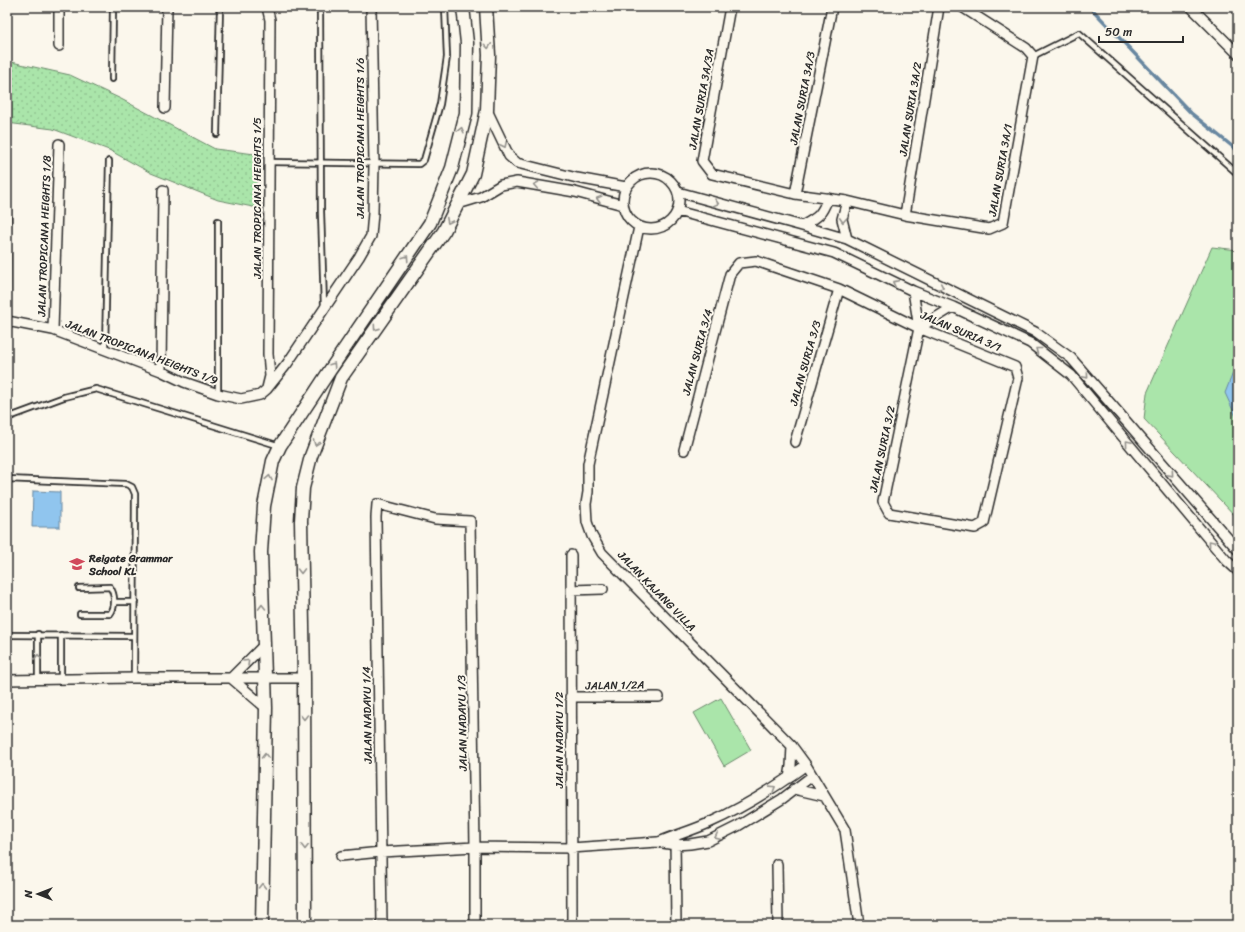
<svg xmlns="http://www.w3.org/2000/svg" width="1245" height="932" viewBox="0 0 1245 932" font-family="Sriracha,sans-serif">
  <style>
    .grass { fill: url(#grass-dots); stroke: #6a886a }
    .park { fill: #aae5aa; stroke: #6a886a }
    .water { fill: #90c5ee; stroke: #6887a0 }
    .lines { fill: none; stroke-linecap: round; stroke-linejoin: round }
    .stream { stroke: #6887a0; stroke-width: 3.5 }
    .lane-casing { stroke: #2b2b2b; stroke-width: 8 }
    .street-casing { stroke: #2b2b2b; stroke-width: 12 }
    .secondary-casing { stroke: #2b2b2b; stroke-width: 15 }
    .lane { stroke: #fbf7ec; stroke-width: 4.5 }
    .street { stroke: #fbf7ec; stroke-width: 9 }
    .secondary { stroke: #fbf7ec; stroke-width: 12 }
    .oneway { stroke: #93918c }
    .labels { text-anchor: middle; stroke-width: 4; stroke-linejoin: round; paint-order: stroke }
    .street-label { font-size: 11px; fill: #2b2b2b; stroke: #fbf7ec }
    .poi-label { font-size: 11px; font-weight: bold; fill: #2b2b2b; stroke: #fbf7ec; text-anchor: start }
  </style>
  <defs>
    <pattern id="grass-dots" width="8" height="8" patternUnits="userSpaceOnUse"><rect width="8" height="8" fill="#aae5aa"/><path d="M2 2h.1M6 6h.1" fill="none" stroke="#92c592" stroke-width="1.8" stroke-linecap="round"/></pattern>
  </defs>
  <rect width="100%" height="100%" fill="#fbf7ec"/>
  <filter id="ink" filterUnits="userSpaceOnUse"><feTurbulence type="fractalNoise" baseFrequency=".025" numOctaves="2"/><feDisplacementMap in="SourceGraphic" scale="8" xChannelSelector="R" yChannelSelector="G"/><feConvolveMatrix kernelMatrix="1 2 1 2 8 2 1 2 1" color-interpolation-filters="sRGB"/></filter>
  <g filter="url(#ink)">
    <path class="grass" d="M7,61l63,14 51,24 94,50 40,5 3,54 -40,-8 -67,-27 -42,-23 -56,-21 -46,-6z"/>
    <path class="park" d="M1212,247l26,3v269l-94,-100 3,-26z
      M721,698l30,52 -27,16 -30,-53z"/>
    <path class="water" d="M1238,360v61l-13,-28z
      M33,491l27,1v35h-28z"/>
    <g class="lines">
      <path class="stream" d="M1090,7l101,106 47,38"/>
      <g class="lane-casing">
        <path id="lane" d="M320,7l1,205 3,94
          M1033,56l46,-23 159,141
          M112,79l1,-72
          M217,134l3,-127
          M269,162l150,2 5,-4 16,-56 7,-47 -2,-50
          M218,221v173
          M7,321l1,-179
          M105,349l4,-188
          M7,418l57,-21 32,-8 184,57
          M7,479l119,5 6,3 3,7 -1,184
          M79,588l31,-1c5,7 6,20 0,27h-30
          M114,602h21
          M7,635l127,1
          M61,635v44
          M38,680v-46"/>
      </g>
      <g class="street-casing">
        <path id="street" d="M267,7l3,13 -2,334 2,22 -3,12
          M730,7l-28,154 10,13 83,20 52,7 58,14 84,14 14,-6 30,-167 -7,-8 -64,-41
          M1191,7l47,47
          M59,46v-39
          M165,108l2,-101
          M487,110l22,46 8,7 60,15 49,9
          M623 201a28 28 0 1 1 56 0a28 28 0 1 1-56 0Z
          M678,192l124,34 45,13 188,93 36,26 167,192
          M795,194l37,-187
          M458,204l23,-7 20,-12 16,-3 58,10 48,13
          M677,211l157,42 79,38 40,16 77,36 41,32 155,185 12,11
          M905,215l34,-208
          M802,226c16,-9 19,-10 26,-28
          M639,227l-51,237v28l-2,12 1,18 5,14 10,17 190,193 14,19 39,65 14,95
          M847,239l-5,-20 5,-18
          M7,321l46,9 108,41 23,11 34,12 23,5 19,-4 7,-6 20,-25 72,-107 12,-21 2,-23 1,-49 -3,-157
          M919,328l34,-21
          M53,330l6,-186
          M161,371l2,-181
          M795,442l44,-153
          M684,450l46,-176 9,-11 17,-2 83,28 80,39 96,39 3,11 -34,145 -9,5 -86,-15 -6,-11 36,-174 -6,-37
          M571,555l1,370
          M571,590l32,-1
          M231,678l32,-32
          M231,678l35,30
          M7,680l127,-2h170
          M570,697h89
          M789,778l2,-12 1,-20
          M794,789l30,7
          M675,838l1,87
          M659,842c17,-7 35,-12 52,-20 33,-15 65,-35 95,-57
          M341,856l40,-4 94,-5 96,1 86,-6 18,3 15,-1 18,-3 30,-15 44,-27 30,-23
          M777,864l1,61
          M382,925l-6,-408 1,-13 58,15 35,2 5,326v78"/>
      </g>
      <g class="secondary-casing">
        <path id="secondary" d="M262,925l4,-217 -5,-156 3,-46 9,-45 7,-15 50,-76 100,-147 22,-55 14,-55 1,-70 -4,-36
          M305,925l-1,-247 -3,-157 2,-33 8,-32 30,-78 103,-147 29,-57 14,-64 2,-55 -3,-48"/>
      </g>
      <use href="#lane" class="lane"/>
      <use href="#street" class="street"/>
      <use href="#secondary" class="secondary"/>
    </g>
    <defs><path id="oneway-chevron" d="M-2-3.5L2.5 0L-2 3.5" fill="none" stroke-width="1.6" stroke-linecap="round" stroke-linejoin="round"/></defs>
    <g class="oneway">
      <use href="#oneway-chevron" transform="translate(488 46) rotate(86)"/>
      <use href="#oneway-chevron" transform="translate(461 130) rotate(-76)"/>
      <use href="#oneway-chevron" transform="translate(504 145) rotate(65)"/>
      <use href="#oneway-chevron" transform="translate(536 185) rotate(-169)"/>
      <use href="#oneway-chevron" transform="translate(599 199) rotate(-165)"/>
      <use href="#oneway-chevron" transform="translate(716 203) rotate(15)"/>
      <use href="#oneway-chevron" transform="translate(843 220) rotate(93)"/>
      <use href="#oneway-chevron" transform="translate(449 221) rotate(117)"/>
      <use href="#oneway-chevron" transform="translate(406 258) rotate(-56)"/>
      <use href="#oneway-chevron" transform="translate(895 283) rotate(-154)"/>
      <use href="#oneway-chevron" transform="translate(941 287) rotate(25)"/>
      <use href="#oneway-chevron" transform="translate(376 328) rotate(125)"/>
      <use href="#oneway-chevron" transform="translate(1038 350) rotate(-142)"/>
      <use href="#oneway-chevron" transform="translate(333 365) rotate(-56)"/>
      <use href="#oneway-chevron" transform="translate(1086 376) rotate(49)"/>
      <use href="#oneway-chevron" transform="translate(316 443) rotate(111)"/>
      <use href="#oneway-chevron" transform="translate(1128 443) rotate(-130)"/>
      <use href="#oneway-chevron" transform="translate(1171 474) rotate(49)"/>
      <use href="#oneway-chevron" transform="translate(269 478) rotate(-79)"/>
      <use href="#oneway-chevron" transform="translate(1211 543) rotate(-130)"/>
      <use href="#oneway-chevron" transform="translate(301 571) rotate(89)"/>
      <use href="#oneway-chevron" transform="translate(262 607) rotate(-91)"/>
      <use href="#oneway-chevron" transform="translate(38 657) rotate(-90)"/>
      <use href="#oneway-chevron" transform="translate(247 662) rotate(-45)"/>
      <use href="#oneway-chevron" transform="translate(304 717) rotate(90)"/>
      <use href="#oneway-chevron" transform="translate(265 756) rotate(-89)"/>
      <use href="#oneway-chevron" transform="translate(773 788) rotate(-32)"/>
      <use href="#oneway-chevron" transform="translate(717 837) rotate(154)"/>
      <use href="#oneway-chevron" transform="translate(305 847) rotate(90)"/>
      <use href="#oneway-chevron" transform="translate(262 886) rotate(-89)"/>
    </g>
  </g>
  <defs>
    <g id="school-bare" transform="scale(1.2)"><path d="M0-5L7-2L0 1L-7-2ZM-4 1L0 2.5L4 1V4Q0 6-4 4Z" fill="#d1495b" stroke="#fbf7ec" stroke-width="2.5" paint-order="stroke"/></g>
  </defs>
  <g fill-rule="evenodd">
    <use href="#school-bare" x="77" y="564"/>
  </g>
  <g class="labels">
    <g class="street-label">
      <text transform="translate(802 98) rotate(-79)" y="4">JALAN SURIA 3A/3</text>
      <text transform="translate(701 99) rotate(-80)" y="4">JALAN SURIA 3A/3A</text>
      <text transform="translate(910 109) rotate(-81)" y="4">JALAN SURIA 3A/2</text>
      <text transform="translate(360 138) rotate(-90)" y="4">JALAN TROPICANA HEIGHTS 1/6</text>
      <text transform="translate(1000 170) rotate(-80)" y="4">JALAN SURIA 3A/1</text>
      <text transform="translate(257 198) rotate(-90)" y="4">JALAN TROPICANA HEIGHTS 1/5</text>
      <text transform="translate(44 236) rotate(-88)" y="4">JALAN TROPICANA HEIGHTS 1/8</text>
      <text transform="translate(961 331) rotate(23)" y="4">JALAN SURIA 3/1</text>
      <text transform="translate(142 352) rotate(21)" y="4">JALAN TROPICANA HEIGHTS 1/9</text>
      <text transform="translate(697 352) rotate(-75)" y="4">JALAN SURIA 3/4</text>
      <text transform="translate(805 363) rotate(-74)" y="4">JALAN SURIA 3/3</text>
      <text transform="translate(882 449) rotate(-78)" y="4">JALAN SURIA 3/2</text>
      <text transform="translate(657 591) rotate(46)" y="4">JALAN KAJANG VILLA</text>
      <text transform="translate(615 685) rotate(-1)" y="4">JALAN 1/2A</text>
      <text transform="translate(367 715) rotate(-91)" y="4">JALAN NADAYU 1/4</text>
      <text transform="translate(462 723) rotate(-91)" y="4">JALAN NADAYU 1/3</text>
      <text transform="translate(559 740) rotate(-90)" y="4">JALAN NADAYU 1/2</text>
    </g>
    <g class="poi-label">
      <text x="89" y="562">Reigate Grammar<tspan x="89" dy="13">School KL</tspan></text>
    </g>
  </g>
  <rect width="1245" height="932" fill="none" stroke="#fbf7ec" stroke-width="24"/>
  <rect x="12" y="12" width="1221" height="908" fill="none" stroke="#2b2b2b" stroke-width="1.5" filter="url(#ink)"/>
  <g transform="translate(38 894) rotate(270)" stroke="#fbf7ec" stroke-width="3" paint-order="stroke">
  <path d="M0-3L7 15L0 10L-7 15Z" fill="#2b2b2b"/>
  <text y="-6" font-size="11" font-weight="bold" text-anchor="middle" fill="#2b2b2b">N</text>
  </g>
  <path d="M1099 36v6h84v-6" fill="none" stroke="#2b2b2b" stroke-width="2"/>
  <text x="1105" y="36" font-size="12" fill="#2b2b2b" stroke="#fbf7ec" stroke-width="3" paint-order="stroke">50 m</text>
</svg>
